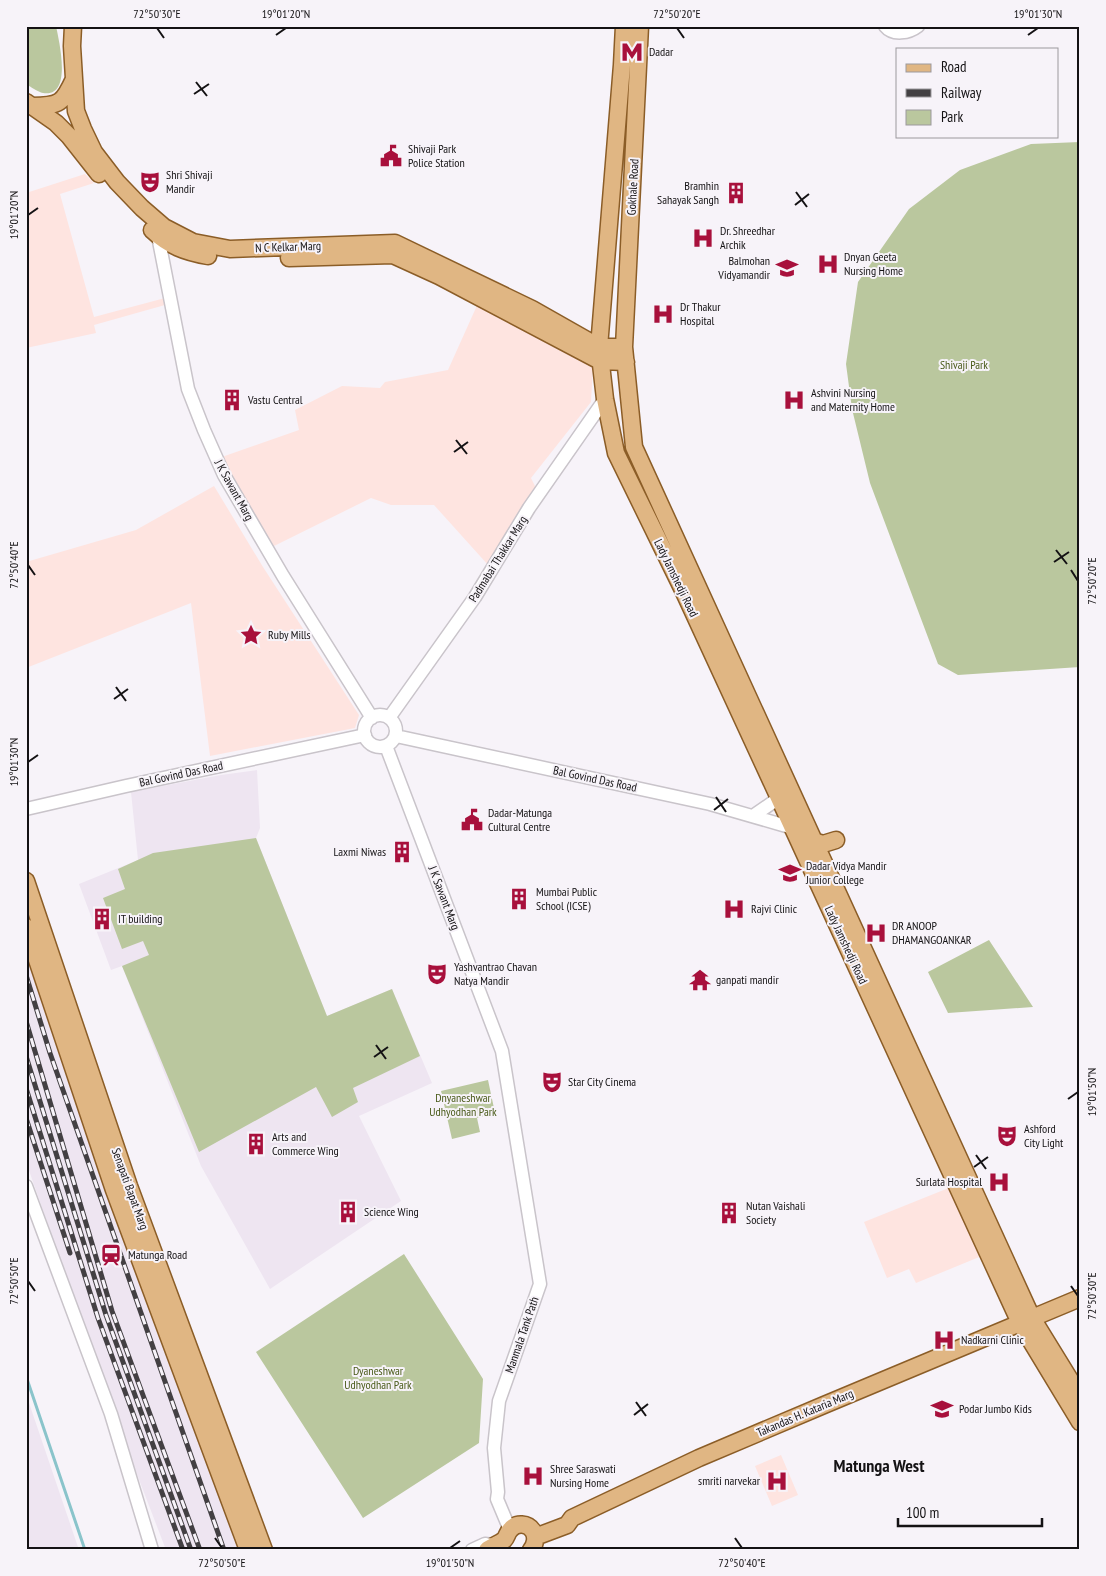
<svg xmlns="http://www.w3.org/2000/svg" width="1106" height="1576" viewBox="0 0 1106 1576" font-family="'PT Sans Narrow',sans-serif">
  <style>
    .commercial { fill: #fee4e0 }
    .built { fill: #eee5f1 }
    .green { fill: #bac79e }
    .lines { fill: none; stroke-linecap: round; stroke-linejoin: round }
    .stream { stroke: #8ac4cb; stroke-width: 3 }
    .minor-casing { stroke: #c9c4ca; stroke-width: 15 }
    .major-casing { stroke: #8b5d27; stroke-width: 19 }
    .minor { stroke: #fff; stroke-width: 12 }
    .major { stroke: #e0b683; stroke-width: 16 }
    .rail-casing { stroke: #434043; stroke-width: 5 }
    .rail { stroke: #f7f3f9; stroke-width: 3; stroke-dasharray: 9; stroke-linecap: butt }
    .ticks { fill: none; stroke: #141214; stroke-width: 2 }
    .labels { text-anchor: middle; stroke-width: 4; stroke-linejoin: round; paint-order: stroke }
    .poi-label { font-size: 12px; fill: #141214; stroke: #f7f3f9; text-anchor: start }
    .street-label { font-size: 12px; fill: #141214; stroke: #f7f3f9 }
    .park-label { font-size: 12px; fill: #4a5b1a; stroke: #f7f3f9 }
    .district-label { font-size: 18px; font-weight: bold; fill: #141214; stroke: #f7f3f9 }
    .neatline { fill: none; stroke: #141214; stroke-width: 2 }
    .ticks-label { font-size: 12px; text-anchor: middle; fill: #141214 }
  </style>
  <rect width="100%" height="100%" fill="#f7f3f9"/>
  <path class="commercial" d="M85,174l9,9 -34,11 34,123 71,-19v7l-71,20 2,8 -70,15v-155z
    M479,301l114,64 -2,37 -60,76 6,12 -48,76 -55,-61h-43l-20,-7 -101,50 -51,-90 80,-28 -4,-20 47,-24 38,2 5,-6 63,-12z
    M214,486l49,81 96,148 -4,13 -145,28 -19,-153 -165,65v-106l110,-32z
    M961,1183l28,70 -73,30 -7,-14 -22,9 -23,-56z
    M781,1455l17,40 -26,11 -17,-40z"/>
  <path class="built" d="M257,770l3,58 -4,10 71,178 65,-27 40,94 -73,33 42,85 -131,88 -69,-123 -79,-200 -11,4 -32,-86 59,-24 -7,-68 90,-17z
    M26,938l83,262 131,350h-74l-44,-115 -96,-273z
    M26,1394l53,156h-53z"/>
  <path class="green" d="M26,26h30c3,15 17,72 -13,67 -5,-1 -12,-6 -17,-9z
    M1080,142v525l-122,8 -20,-11 -68,-181 -18,-74 -6,-45 12,-82 51,-73 51,-39 71,-26z
    M256,838l71,178 65,-27 28,67 -67,32 5,14 -26,15 -16,-30 -117,65 -77,-186 27,-11 -6,-14 -21,8 -19,-51 22,-9 -7,-20 35,-16z
    M989,940l44,67 -85,6 -20,-41z
    M488,1080l7,33 -18,5 3,14 -28,7 -11,-48z
    M404,1254l79,125 -4,64 -116,75 -107,-166z"/>
  <g class="lines">
    <path class="stream" d="M26,1376l59,174"/>
    <g class="minor-casing">
      <path id="minor" d="M885,26c8,10 24,7 33,0
        M158,236l30,153 16,41 20,45 59,101 89,142
        M364 731a16 16 0 1 1 32 0a16 16 0 1 1-32 0Z
        M389,718l86,-121 54,-89 76,-109
        M396,736l314,68 83,24
        M386,746l116,305 38,233 -41,117 -5,47 4,44 -1,7 13,31
        M26,809l100,-23 239,-51
        M753,816l26,-18
        M26,1186l85,228 41,136
        M472,1550l13,-6 8,1"/>
    </g>
    <g class="major-casing">
      <path id="major" d="M73,26l-1,20 4,65 7,18 11,23 23,30 25,26 22,19 29,15 37,7 165,-6 137,66 67,38h25
        M624,26l-2,39 -23,282 6,52 11,54 67,137 96,208 241,525 60,99
        M640,26l-16,321 10,100 398,871 48,78
        M26,102l30,21 13,13 30,38
        M32,106c28,0 31,-3 42,-27
        M152,230c17,16 33,22 56,26
        M289,258l104,-3 46,21 161,85 26,1
        M814,841l9,3 13,-4
        M26,881l103,305 135,364
        M26,927l88,263 134,360
        M535,1537l32,-12 5,-7 127,-60 125,-53 256,-107
        M487,1550c5,-4 12,-6 17,-10 3,-3 3,-7 6,-10 6,-8 18,-7 23,1 4,6 2,14 -2,19"/>
    </g>
    <use href="#minor" class="minor"/>
    <use href="#major" class="major"/>
    <g class="rail-casing">
      <path id="rail" d="M26,975l24,78 174,497
        M26,1021l86,290 88,239
        M26,1056l80,259 85,235
        M26,1088l72,230 85,232
        M26,1118l44,135"/>
    </g>
    <use href="#rail" class="rail"/>
  </g>
  <path class="ticks" d="M157,28l7,10M677,28l7,10M276,35l10,-7M1028,35l10,-7M196,82l11,14M194,94l15,-10M796,192l11,15M795,205l14,-11M28,215l10,-7M456,440l11,14M454,452l14,-10M1056,550l11,14M1054,562l15,-10M28,565l7,10M1071,570l7,11M116,687l10,14M114,699l14,-10M28,762l10,-7M716,797l10,15M714,810l14,-11M376,1045l10,14M374,1057l14,-10M1068,1099l10,-7M976,1155l10,14M974,1167l14,-10M28,1281l7,10M1071,1286l7,10M636,1402l10,14M634,1415l14,-11M215,1538l7,10M735,1538l7,10M450,1548l10,-7"/>
  <defs>
    <g id="metro-bare" transform="scale(1.725)"><path d="M-5.5 5V-5H-3L0 0L3-5H5.5V5H3V-.5L0 4L-3-.5V5Z" fill="#a8103c" stroke="#f7f3f9" stroke-width="2.5" paint-order="stroke"/></g>
    <g id="civic-bare" transform="scale(1.725)"><path d="M-.6-6.5H3V-4.5H.6V-3L4-1V1h2V6H-6V1h2V-1L-.6-3ZM-1.2 2.5V6h2.4V2.5Z" fill="#a8103c" stroke="#f7f3f9" stroke-width="2.5" paint-order="stroke"/></g>
    <g id="theatre-bare" transform="scale(1.725)"><path d="M-5-5.5Q0-4 5-5.5V0Q5 5 0 6Q-5 5-5 0ZM-3.3-2.5H-1v1.5H-3.3ZM1-2.5H3.3v1.5H1ZM-2.8 1Q0 5.5 2.8 1Z" fill="#a8103c" stroke="#f7f3f9" stroke-width="2.5" paint-order="stroke"/></g>
    <g id="building-bare" transform="scale(1.725)"><path d="M-4-6H4V6H1V3H-1V6H-4ZM-2.5-4.3h1.7v1.8h-1.7ZM.8-4.3h1.7v1.8H.8ZM-2.5-1h1.7V.8h-1.7ZM.8-1h1.7V.8H.8Z" fill="#a8103c" stroke="#f7f3f9" stroke-width="2.5" paint-order="stroke"/></g>
    <g id="hospital-bare" transform="scale(1.725)"><path d="M-5-5h3v3.5h4V-5h3V5h-3V1.5h-4V5h-3Z" fill="#a8103c" stroke="#f7f3f9" stroke-width="2.5" paint-order="stroke"/></g>
    <g id="school-bare" transform="scale(1.725)"><path d="M0-5L7-2L0 1L-7-2ZM-4 1L0 2.5L4 1V4Q0 6-4 4Z" fill="#a8103c" stroke="#f7f3f9" stroke-width="2.5" paint-order="stroke"/></g>
    <g id="sight-bare" transform="scale(1.725)"><path d="M0-6L1.8-2.2L6-1.7L2.9 1.2L3.7 5.4L0 3.3L-3.7 5.4L-2.9 1.2L-6-1.7L-1.8-2.2Z" fill="#a8103c" stroke="#f7f3f9" stroke-width="2.5" paint-order="stroke"/></g>
    <g id="university-bare" transform="scale(1.725)"><path d="M0-5L7-2L0 1L-7-2ZM-4 1L0 2.5L4 1V4Q0 6-4 4Z" fill="#a8103c" stroke="#f7f3f9" stroke-width="2.5" paint-order="stroke"/></g>
    <g id="temple-bare" transform="scale(1.725)"><path d="M0-6L5-2H3V0L6.5 2.5H4V6H1.5V3h-3V6H-4V2.5H-6.5L-3 0V-2H-5Z" fill="#a8103c" stroke="#f7f3f9" stroke-width="2.5" paint-order="stroke"/></g>
    <g id="station-bare" transform="scale(1.725)"><path d="M-3-6H3Q5-6 5-4V2Q5 4 3 4L4.5 6H3L1.5 4h-3L-3 6H-4.5L-3 4Q-5 4-5 2V-4Q-5-6-3-6ZM-3.5-4v3h7v-3ZM-3.5 1v1.5H-2V1ZM2 1v1.5H3.5V1Z" fill="#a8103c" stroke="#f7f3f9" stroke-width="2.5" paint-order="stroke"/></g>
  </defs>
  <g fill-rule="evenodd">
    <use href="#metro-bare" x="632" y="52"/>
    <use href="#civic-bare" x="391" y="156"/>
    <use href="#theatre-bare" x="150" y="182"/>
    <use href="#building-bare" x="736" y="193"/>
    <use href="#hospital-bare" x="703" y="238"/>
    <use href="#hospital-bare" x="828" y="264"/>
    <use href="#school-bare" x="787" y="268"/>
    <use href="#hospital-bare" x="663" y="314"/>
    <use href="#building-bare" x="232" y="400"/>
    <use href="#hospital-bare" x="794" y="400"/>
    <use href="#sight-bare" x="251" y="635"/>
    <use href="#civic-bare" x="472" y="820"/>
    <use href="#building-bare" x="402" y="852"/>
    <use href="#university-bare" x="790" y="873"/>
    <use href="#building-bare" x="519" y="899"/>
    <use href="#hospital-bare" x="734" y="909"/>
    <use href="#building-bare" x="102" y="919"/>
    <use href="#hospital-bare" x="876" y="933"/>
    <use href="#theatre-bare" x="437" y="974"/>
    <use href="#temple-bare" x="700" y="980"/>
    <use href="#theatre-bare" x="552" y="1082"/>
    <use href="#theatre-bare" x="1007" y="1136"/>
    <use href="#building-bare" x="256" y="1144"/>
    <use href="#hospital-bare" x="999" y="1182"/>
    <use href="#building-bare" x="348" y="1212"/>
    <use href="#building-bare" x="729" y="1213"/>
    <use href="#station-bare" x="111" y="1255"/>
    <use href="#hospital-bare" x="944" y="1340"/>
    <use href="#school-bare" x="942" y="1409"/>
    <use href="#hospital-bare" x="533" y="1476"/>
    <use href="#hospital-bare" x="777" y="1481"/>
  </g>
  <g class="labels">
    <g class="poi-label">
      <text x="649" y="56">Dadar</text>
      <text x="408" y="153">Shivaji Park<tspan x="408" dy="14">Police Station</tspan></text>
      <text x="166" y="179">Shri Shivaji<tspan x="166" dy="14">Mandir</tspan></text>
      <text x="719" y="190" text-anchor="end">Bramhin<tspan x="719" dy="14">Sahayak Sangh</tspan></text>
      <text x="720" y="235">Dr. Shreedhar<tspan x="720" dy="14">Archik</tspan></text>
      <text x="844" y="261">Dnyan Geeta<tspan x="844" dy="14">Nursing Home</tspan></text>
      <text x="770" y="265" text-anchor="end">Balmohan<tspan x="770" dy="14">Vidyamandir</tspan></text>
      <text x="680" y="311">Dr Thakur<tspan x="680" dy="14">Hospital</tspan></text>
      <text x="811" y="397">Ashvini Nursing<tspan x="811" dy="14">and Maternity Home</tspan></text>
      <text x="248" y="404">Vastu Central</text>
      <text x="268" y="639">Ruby Mills</text>
      <text x="488" y="817">Dadar-Matunga<tspan x="488" dy="14">Cultural Centre</tspan></text>
      <text x="386" y="856" text-anchor="end">Laxmi Niwas</text>
      <text x="806" y="870">Dadar Vidya Mandir<tspan x="806" dy="14">Junior College</tspan></text>
      <text x="536" y="896">Mumbai Public<tspan x="536" dy="14">School (ICSE)</tspan></text>
      <text x="751" y="913">Rajvi Clinic</text>
      <text x="118" y="923">IT building</text>
      <text x="892" y="930">DR ANOOP<tspan x="892" dy="14">DHAMANGOANKAR</tspan></text>
      <text x="454" y="971">Yashvantrao Chavan<tspan x="454" dy="14">Natya Mandir</tspan></text>
      <text x="716" y="984">ganpati mandir</text>
      <text x="568" y="1086">Star City Cinema</text>
      <text x="1024" y="1133">Ashford<tspan x="1024" dy="14">City Light</tspan></text>
      <text x="272" y="1141">Arts and<tspan x="272" dy="14">Commerce Wing</tspan></text>
      <text x="982" y="1186" text-anchor="end">Surlata Hospital</text>
      <text x="746" y="1210">Nutan Vaishali<tspan x="746" dy="14">Society</tspan></text>
      <text x="364" y="1216">Science Wing</text>
      <text x="128" y="1259">Matunga Road</text>
      <text x="961" y="1344">Nadkarni Clinic</text>
      <text x="959" y="1413">Podar Jumbo Kids</text>
      <text x="550" y="1473">Shree Saraswati<tspan x="550" dy="14">Nursing Home</tspan></text>
      <text x="760" y="1485" text-anchor="end">smriti narvekar</text>
    </g>
    <g class="street-label">
      <text transform="translate(633 187) rotate(-87)" y="4">Gokhale Road</text>
      <text transform="translate(288 247) rotate(-2)" y="4">N C Kelkar Marg</text>
      <text transform="translate(234 490) rotate(61)" y="4">J K Sawant Marg</text>
      <text transform="translate(498 559) rotate(-58)" y="4">Padmabai Thakkar Marg</text>
      <text transform="translate(676 578) rotate(64)" y="4">Lady Jamshedji Road</text>
      <text transform="translate(181 774) rotate(-12)" y="4">Bal Govind Das Road</text>
      <text transform="translate(595 779) rotate(12)" y="4">Bal Govind Das Road</text>
      <text transform="translate(444 898) rotate(69)" y="4">J K Sawant Marg</text>
      <text transform="translate(846 945) rotate(65)" y="4">Lady Jamshedji Road</text>
      <text transform="translate(130 1189) rotate(70)" y="4">Senapati Bapat Marg</text>
      <text transform="translate(522 1335) rotate(-71)" y="4">Manmala Tank Path</text>
      <text transform="translate(805 1413) rotate(-23)" y="4">Takandas H. Kataria Marg</text>
    </g>
    <g class="park-label">
      <text x="964" y="369">Shivaji Park</text>
      <text x="463" y="1102">Dnyaneshwar<tspan x="463" dy="14">Udhyodhan Park</tspan></text>
      <text x="378" y="1375">Dyaneshwar<tspan x="378" dy="14">Udhyodhan Park</tspan></text>
    </g>
    <g class="district-label">
      <text x="879" y="1472">Matunga West</text>
    </g>
  </g>
  <rect width="1106" height="1576" fill="none" stroke="#f7f3f9" stroke-width="55"/>
  <rect x="896" y="48" width="162" height="90" fill="#f7f3f9" stroke="#9c999d"/>
  <rect x="906" y="64" width="25" height="8" fill="#e0b683" stroke="#9c999d"/>
  <text x="941" y="72" font-size="15" fill="#141214">Road</text>
  <rect x="906" y="89" width="25" height="8" fill="#434043" stroke="#9c999d"/>
  <text x="941" y="98" font-size="15" fill="#141214">Railway</text>
  <rect x="906" y="110" width="25" height="15" fill="#bac79e" stroke="#9c999d"/>
  <text x="941" y="122" font-size="15" fill="#141214">Park</text>
  <path d="M898 1518v8h144v-8" fill="none" stroke="#141214" stroke-width="2.5"/>
  <text x="906" y="1518" font-size="15" fill="#141214" stroke="#f7f3f9" stroke-width="4" paint-order="stroke">100 m</text>
  <rect x="28" y="28" width="1050" height="1520" class="neatline"/>
  <g class="ticks-label">
    <text x="157" y="18">72°50'30"E</text>
    <text x="286" y="18">19°01'20"N</text>
    <text x="677" y="18">72°50'20"E</text>
    <text x="1038" y="18">19°01'30"N</text>
    <text transform="translate(14 215) rotate(-90)" y="4">19°01'20"N</text>
    <text transform="translate(14 565) rotate(-90)" y="4">72°50'40"E</text>
    <text transform="translate(1092 581) rotate(-90)" y="4">72°50'20"E</text>
    <text transform="translate(14 762) rotate(-90)" y="4">19°01'30"N</text>
    <text transform="translate(1092 1092) rotate(-90)" y="4">19°01'50"N</text>
    <text transform="translate(14 1281) rotate(-90)" y="4">72°50'50"E</text>
    <text transform="translate(1092 1296) rotate(-90)" y="4">72°50'30"E</text>
    <text x="222" y="1567">72°50'50"E</text>
    <text x="450" y="1567">19°01'50"N</text>
    <text x="742" y="1567">72°50'40"E</text>
  </g>
</svg>
